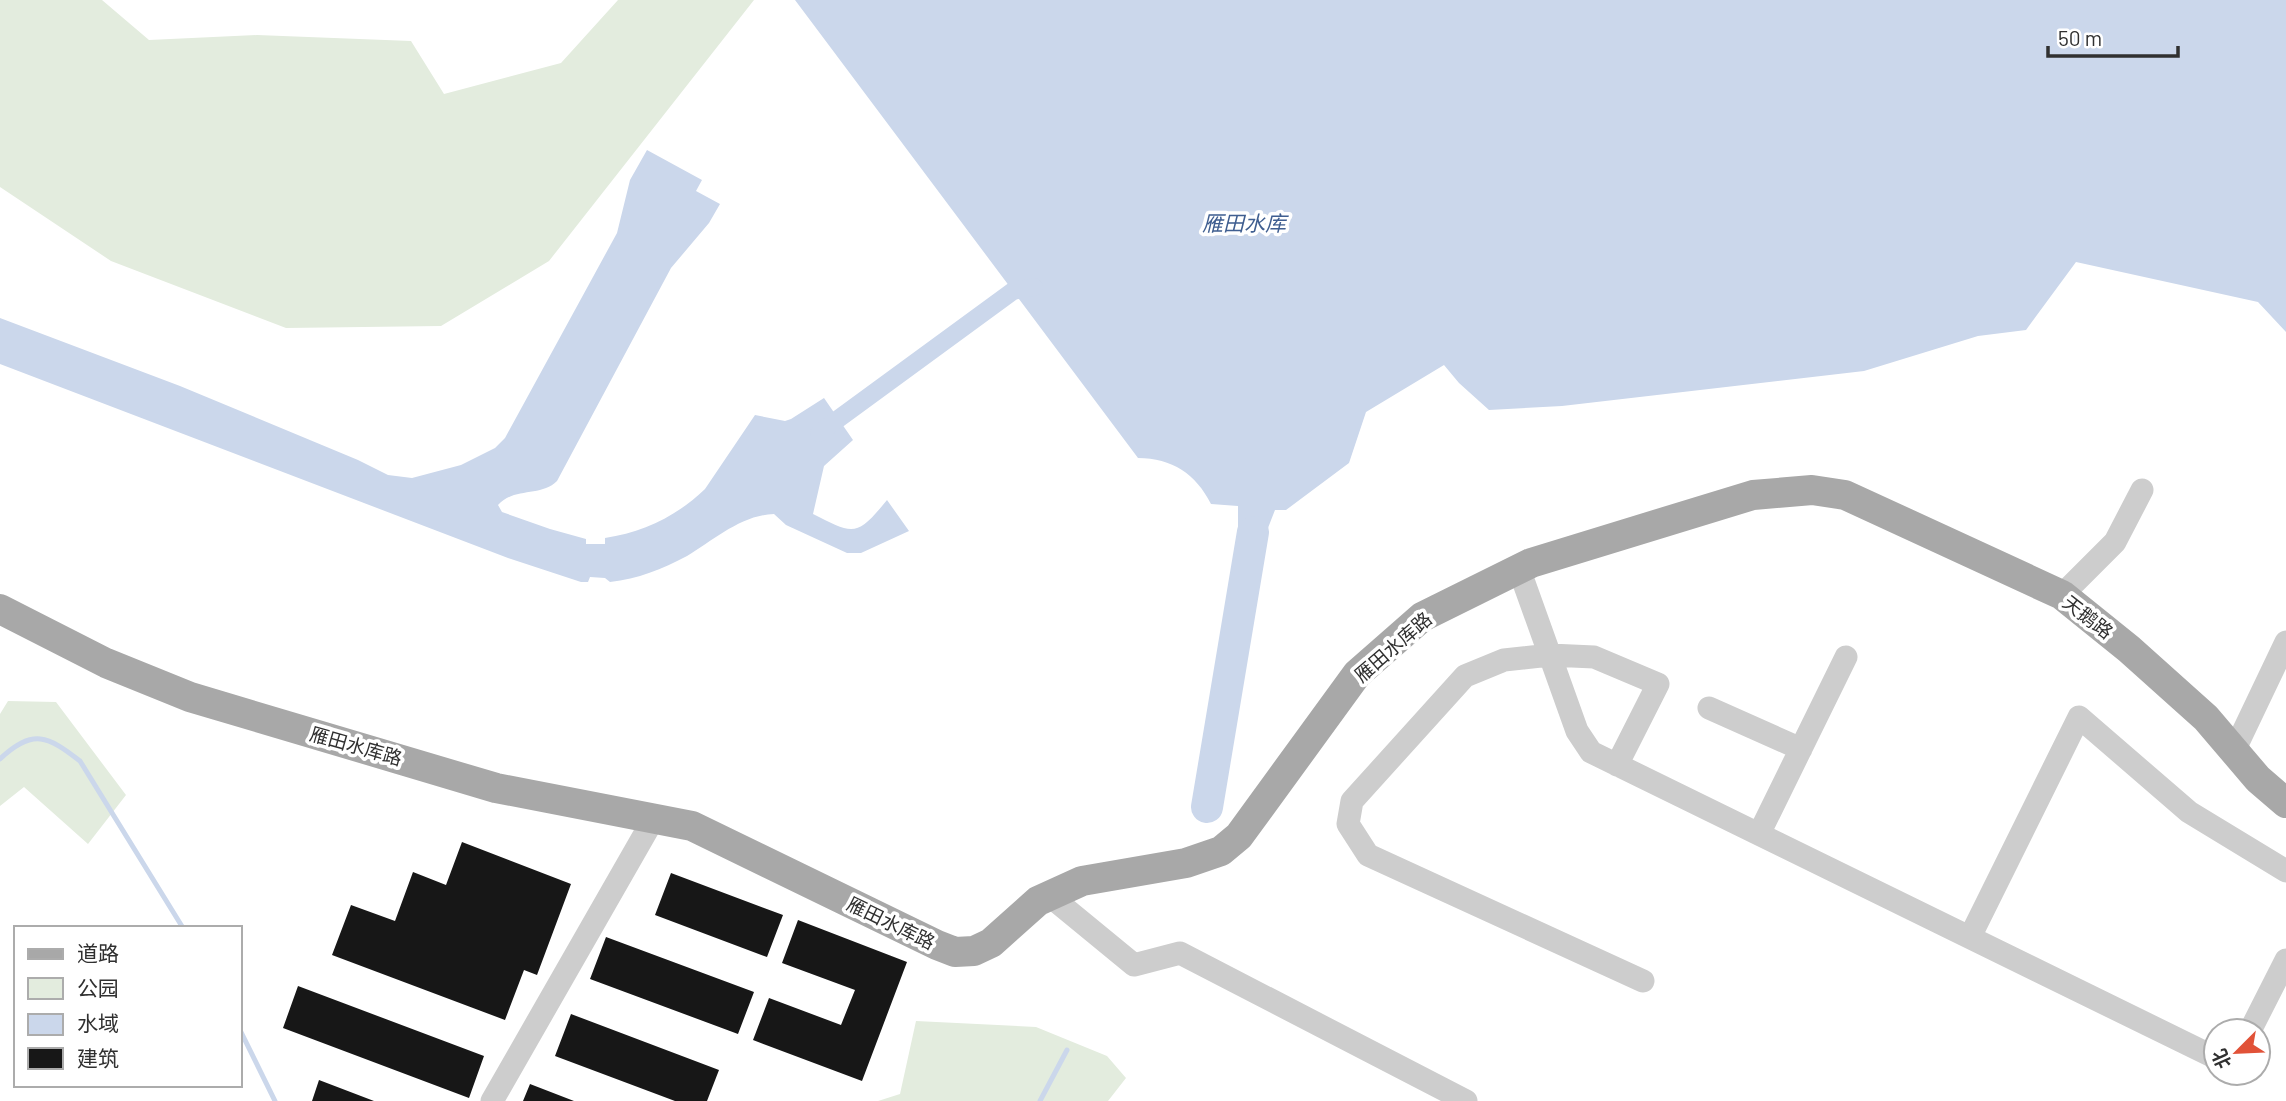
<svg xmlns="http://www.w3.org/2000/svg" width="2286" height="1101" viewBox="0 0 2286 1101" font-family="Barlow,'Noto Sans SC',sans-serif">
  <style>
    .green { fill: #e3ecde }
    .water { fill: #cbd7eb }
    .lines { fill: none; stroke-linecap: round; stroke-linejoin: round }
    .stream { stroke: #cbd7eb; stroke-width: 5 }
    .canal { stroke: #cbd7eb; stroke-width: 18 }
    .river { stroke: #cbd7eb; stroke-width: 32 }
    .building { fill: #171717 }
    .minor { stroke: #cdcdcd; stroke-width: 23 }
    .major { stroke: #a8a8a8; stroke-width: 30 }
    .labels { text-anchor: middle; stroke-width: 7; stroke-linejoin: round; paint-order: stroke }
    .street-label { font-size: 19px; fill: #303030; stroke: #fff }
    .water-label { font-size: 21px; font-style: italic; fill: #3f5e90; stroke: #fff }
  </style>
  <rect width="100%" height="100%" fill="#fff"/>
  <path class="green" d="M0,0h102l47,40 108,-5 154,6 33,53 117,-31 57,-63h136l-205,261 -108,65 -155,2 -175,-67 -111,-74z
    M8,701l48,1 70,93 -38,49 -64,-57 -24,19v-92z
    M916,1021l120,6 71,29 19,22 -18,23h-230l22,-7z"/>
  <path class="water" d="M795,0h1491v332l-28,-30 -182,-40 -50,68 -48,6 -114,35 -302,35 -73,4 -30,-27 -15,-18 -78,47 -17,51 -63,47h-11l-9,23 -28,-4v-23l-27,-2c-15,-30 -39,-46 -73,-46z
    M647,150l55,30 -6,11 24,13 -11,19 -38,45 -114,213c-16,16 -43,6 -59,24l4,7 48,17 36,10v5h19v-6c39,-6 72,-22 100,-49l50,-74 30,6 6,-2 33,-21 29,42 -29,26 -11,48c41,21 44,23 74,-14l22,31 -48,22h-14l-61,-28 -12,-11c-33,1 -60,26 -87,42 -25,13 -49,23 -77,26l-5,-4 -15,-1 -2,5h-7l-73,-24 -508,-194v-46l180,68 178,74 30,15 24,3 49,-13 34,-17 10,-10 112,-205 13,-53z"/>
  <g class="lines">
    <path class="stream" d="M0,759c33,-31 48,-23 80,2l103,167
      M240,1030l35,71
      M1040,1101l27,-51"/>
    <path class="canal" d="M819,433l194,-142 21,-4"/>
    <path class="river" d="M1207,807l46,-275"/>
  </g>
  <path class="building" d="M462,842l109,42 -34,91 -13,-5 -19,50 -173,-65 19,-50 44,16 18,-49 33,13z
    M671,873l112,42 -16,42 -112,-42z
    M798,920l109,42 -45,119 -109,-41 16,-42 72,27 14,-35 -73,-27z
    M606,937l148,55 -16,42 -148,-55z
    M298,986l186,70 -15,42 -186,-70z
    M571,1014l148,56 -12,31h-32l-120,-45z
    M319,1080l55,21h-62z
    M530,1084l44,17h-51z"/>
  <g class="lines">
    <path class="minor" d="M1519,569l58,162 14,21 625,306
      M2062,595l53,-53 27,-52
      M1709,708l92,41
      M2234,751l52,-109
      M1617,765l41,-81 -64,-27 -44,-2 -46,5 -39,16 -113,125 -4,23 20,31 275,126
      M1759,834l87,-177
      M1050,896l84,69 46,-12 286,148
      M1970,937l109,-220 110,95 97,59
      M2250,1031l36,-71
      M492,1101l162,-283"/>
    <path class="major" d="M0,609l106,54 84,34 306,91 196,38 245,119 18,7 19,-1 17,-8 47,-42 44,-20 104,-18 35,-12 18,-15 118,-162 65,-57 109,-54 222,-68 59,-5 33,5 217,100 67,54 77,69 52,61 28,24"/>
  </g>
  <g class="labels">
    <g class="street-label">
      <text transform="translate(2088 617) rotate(38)" y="7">天鹅路</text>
      <text transform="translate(1393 647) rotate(-41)" y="7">雁田水库路</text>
      <text transform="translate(356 746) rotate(16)" y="7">雁田水库路</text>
      <text transform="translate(891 923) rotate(26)" y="7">雁田水库路</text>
    </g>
    <g class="water-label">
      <text x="1244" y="231">雁田水库</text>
    </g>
  </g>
  <rect x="14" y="926" width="228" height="161" fill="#ffffff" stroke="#acacac" stroke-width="2"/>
  <rect x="28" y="949" width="35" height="10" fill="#a8a8a8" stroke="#acacac" stroke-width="2"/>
  <text x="77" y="961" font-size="21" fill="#303030">道路</text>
  <rect x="28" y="978" width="35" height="21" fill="#e3ecde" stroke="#acacac" stroke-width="2"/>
  <text x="77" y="996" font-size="21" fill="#303030">公园</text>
  <rect x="28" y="1014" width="35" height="21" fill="#cbd7eb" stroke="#acacac" stroke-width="2"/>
  <text x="77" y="1031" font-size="21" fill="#303030">水域</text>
  <rect x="28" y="1048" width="35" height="21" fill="#171717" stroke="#acacac" stroke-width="2"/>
  <text x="77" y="1066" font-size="21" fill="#303030">建筑</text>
  <g transform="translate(2237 1052) rotate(246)"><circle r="33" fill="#ffffff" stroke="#acacac" stroke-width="2"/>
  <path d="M0-5L12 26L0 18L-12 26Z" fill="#e15238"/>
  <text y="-10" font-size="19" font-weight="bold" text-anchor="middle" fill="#303030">北</text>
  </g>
  <path d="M2048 46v10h130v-10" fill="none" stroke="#303030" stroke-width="3.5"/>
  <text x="2058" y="46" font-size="21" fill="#303030" stroke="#ffffff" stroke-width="5" paint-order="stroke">50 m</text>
</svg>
